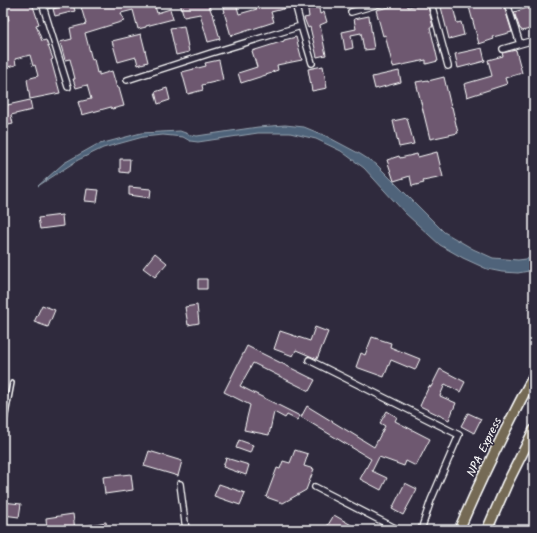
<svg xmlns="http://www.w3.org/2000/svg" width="537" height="533" viewBox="0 0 537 533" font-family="Kalam,sans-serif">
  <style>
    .water { fill: #4f647a; stroke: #95a2af }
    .building { fill: #6e5970; stroke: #fff }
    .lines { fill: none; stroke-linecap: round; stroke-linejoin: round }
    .lane-casing { stroke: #fff; stroke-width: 6 }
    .street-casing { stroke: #fff; stroke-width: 8 }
    .primary-casing { stroke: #fff; stroke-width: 12 }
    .lane { stroke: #2f2a3d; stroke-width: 3 }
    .street { stroke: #2f2a3d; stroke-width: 5.5 }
    .primary { stroke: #746b55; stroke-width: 9 }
    .labels { text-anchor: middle; stroke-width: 3; stroke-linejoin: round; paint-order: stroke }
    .street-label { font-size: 12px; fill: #fff; stroke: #2f2a3d }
  </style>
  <rect width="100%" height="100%" fill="#2f2a3d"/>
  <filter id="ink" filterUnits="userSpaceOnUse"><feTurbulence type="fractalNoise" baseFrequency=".025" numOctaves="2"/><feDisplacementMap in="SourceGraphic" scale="8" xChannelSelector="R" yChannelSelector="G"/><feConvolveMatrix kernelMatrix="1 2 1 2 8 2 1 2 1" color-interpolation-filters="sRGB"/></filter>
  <g filter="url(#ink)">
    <path class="water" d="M285,125l19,2 22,9 34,18 16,10 68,68 29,17 20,9 25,2 16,-2v12l-16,3 -16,-1 -15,-3 -24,-11 -23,-13 -35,-32 -41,-45 -23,-17 -25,-12 -26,-6h-32l-60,9 -8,-1 -7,-4 -20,-2 -20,2 -40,11 -25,12 -40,26 26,-23 32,-18 45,-12 39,-2 11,4 6,1 61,-9z"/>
    <path class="building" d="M4,3h28l7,21 -3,1 6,16 4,-1 7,19 -2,1 9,33 -30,6 -3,-20 11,-3 -3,-11 -2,1 -3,-11 -15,4 1,6 -13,3v-47l6,-1z
      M92,3h62l3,10 13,-4 3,10 -27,7v1l-8,2 -5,-19 -12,3 3,8 -39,12 7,27 2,-1 3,14 2,-1v3l13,-4 5,17h2l5,18 -12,3 -1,-2 -29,8 -4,-13 13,-3 -4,-14 -11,3 -3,-9h2l-5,-20 -5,1 -5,-18 12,-3 -2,-11 16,-4 -5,-17 11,-3z
      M180,3h28l4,11h1l7,25 -12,3 -8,-28 -16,3z
      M222,3h14l3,11 18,-5 -1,-6h30l1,5 -16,4 3,10 -43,14 -7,-24h1z
      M307,3h11l2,11 4,-2 3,10 -7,3 6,30 -9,2 -7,-30 -2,1 -4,-10 5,-1z
      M407,3l1,4 19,-4 6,24h-3l8,34 -12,3v-4l-33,7 -8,-32 -2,1 -7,-26z
      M440,3h12l5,20 4,-1 3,13 -15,4z
      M468,3h35l9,29 -19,5 1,2 -15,5z
      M73,4l2,7 -20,5 -2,-7z
      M534,6v22l-12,3 -1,-2h-1l-6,-17z
      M369,16l5,33 -10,1 -3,-17 -10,2 2,13 -8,2 -3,-18 14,-3 -2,-10z
      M184,26l5,26 -13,3 -6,-27z
      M141,34l7,28 -10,3 -2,-8 -18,5 -6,-21z
      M296,37l6,23 -25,5 1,5 -6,2v1l-31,10 -3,-10 19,-6 -5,-16 32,-10v-1z
      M482,48l3,13 -27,7 -3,-14z
      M516,50l6,23 -17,5 2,6 -40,13 -3,-13 28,-8 -4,-16 15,-4 -1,-3z
      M219,60l4,20 -21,5 1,5 -15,4 -6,-22 24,-6 -1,-3z
      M323,66l4,22 -15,3 -4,-22z
      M399,71l2,11 -26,7 -3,-12z
      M444,77l7,30h1l6,26 -28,6 -14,-57 12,-2v1z
      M167,88l3,12 -12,4 -3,-12z
      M30,100l2,10 -21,5 2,9 -9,2 -1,-6v-14z
      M407,118l7,26 -15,3 -6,-26z
      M437,152l6,25 -20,4 1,2 -12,3 -2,-10 -16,5 -7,-21 12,-4 1,2 17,-4 1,3z
      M120,159h10l-1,14 -9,-1z
      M129,187l22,2 -1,9 -21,-3z
      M87,189l12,1 -2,12 -12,-1z
      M62,215l1,11 -23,3 -2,-11z
      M155,253l12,10 -12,14 -12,-9z
      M198,279h9v10h-9z
      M42,305l13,5 -7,17 -14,-5z
      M197,305l2,18 -11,2 -3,-18z
      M315,327l13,5 -11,27 -21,-9 -3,6 -19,-7 6,-18 30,10z
      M372,337l19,6 -1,4 30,12 -5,11 -24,-10 -7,17 -28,-10 5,-14 4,2z
      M247,346l68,34 -6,11 -56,-28 -13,23 60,30 -3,4 -10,-5 -2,3 -11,-6 -5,23 -25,-5 6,-25 -26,-13z
      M440,369l25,13 -5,10 -15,-8 -5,12 16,7 -7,17 -29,-14 9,-20 2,1z
      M307,406l67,41 11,-21 -5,-3 7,-12 10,6 -2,4 35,18 -14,27 -10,-5 -2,5 -25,-9 -7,14 15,7 -6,12 -21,-11 11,-20 -70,-42z
      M468,413l13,6 -7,14 -13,-7z
      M239,440l14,5 -3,8 -14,-5z
      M295,450l13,4 -4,12 10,3 -8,21 -23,13 -17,-6 11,-29 3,1 3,-8 7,2z
      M149,451l33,10 -4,15 -34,-10z
      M226,458l23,7 -3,10 -23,-8z
      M131,474l2,16 -28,4 -2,-17z
      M405,483l12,6 -14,26 -11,-6z
      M219,484l26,9 -5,12 -26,-9z
      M3,502l18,2 -2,13 -16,-2z
      M73,514l2,16h-28l-1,-12z
      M334,515l26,15h-35z
      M106,522l1,8h-28v-3z"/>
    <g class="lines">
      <g class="lane-casing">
        <path id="lane" d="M3,431l9,-48"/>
      </g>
      <g class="street-casing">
        <path id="street" d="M42,3l26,84
          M295,3l6,23
          M431,3l17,63
          M507,3l13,41 14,-4
          M43,6l18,-3
          M351,12l31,-9
          M503,49l17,-5
          M127,80l84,-27 90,-27 11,37
          M309,360l150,75 -28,65 -10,30
          M180,484l6,46
          M315,487l84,43"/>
      </g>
      <g class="primary-casing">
        <path id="primary" d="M459,530c14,-33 29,-65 45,-97 10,-19 19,-39 30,-57
          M487,530l20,-46 27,-54"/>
      </g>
      <use href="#lane" class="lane"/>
      <use href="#street" class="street"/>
      <use href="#primary" class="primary"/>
    </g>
  </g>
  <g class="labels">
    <g class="street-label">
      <text transform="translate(484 447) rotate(-64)" y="4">NPA Express</text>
    </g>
  </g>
  <rect width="537" height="533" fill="none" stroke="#2f2a3d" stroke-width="16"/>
  <rect x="8" y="8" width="521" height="517" fill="none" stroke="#fff" stroke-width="1.5" filter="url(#ink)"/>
</svg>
